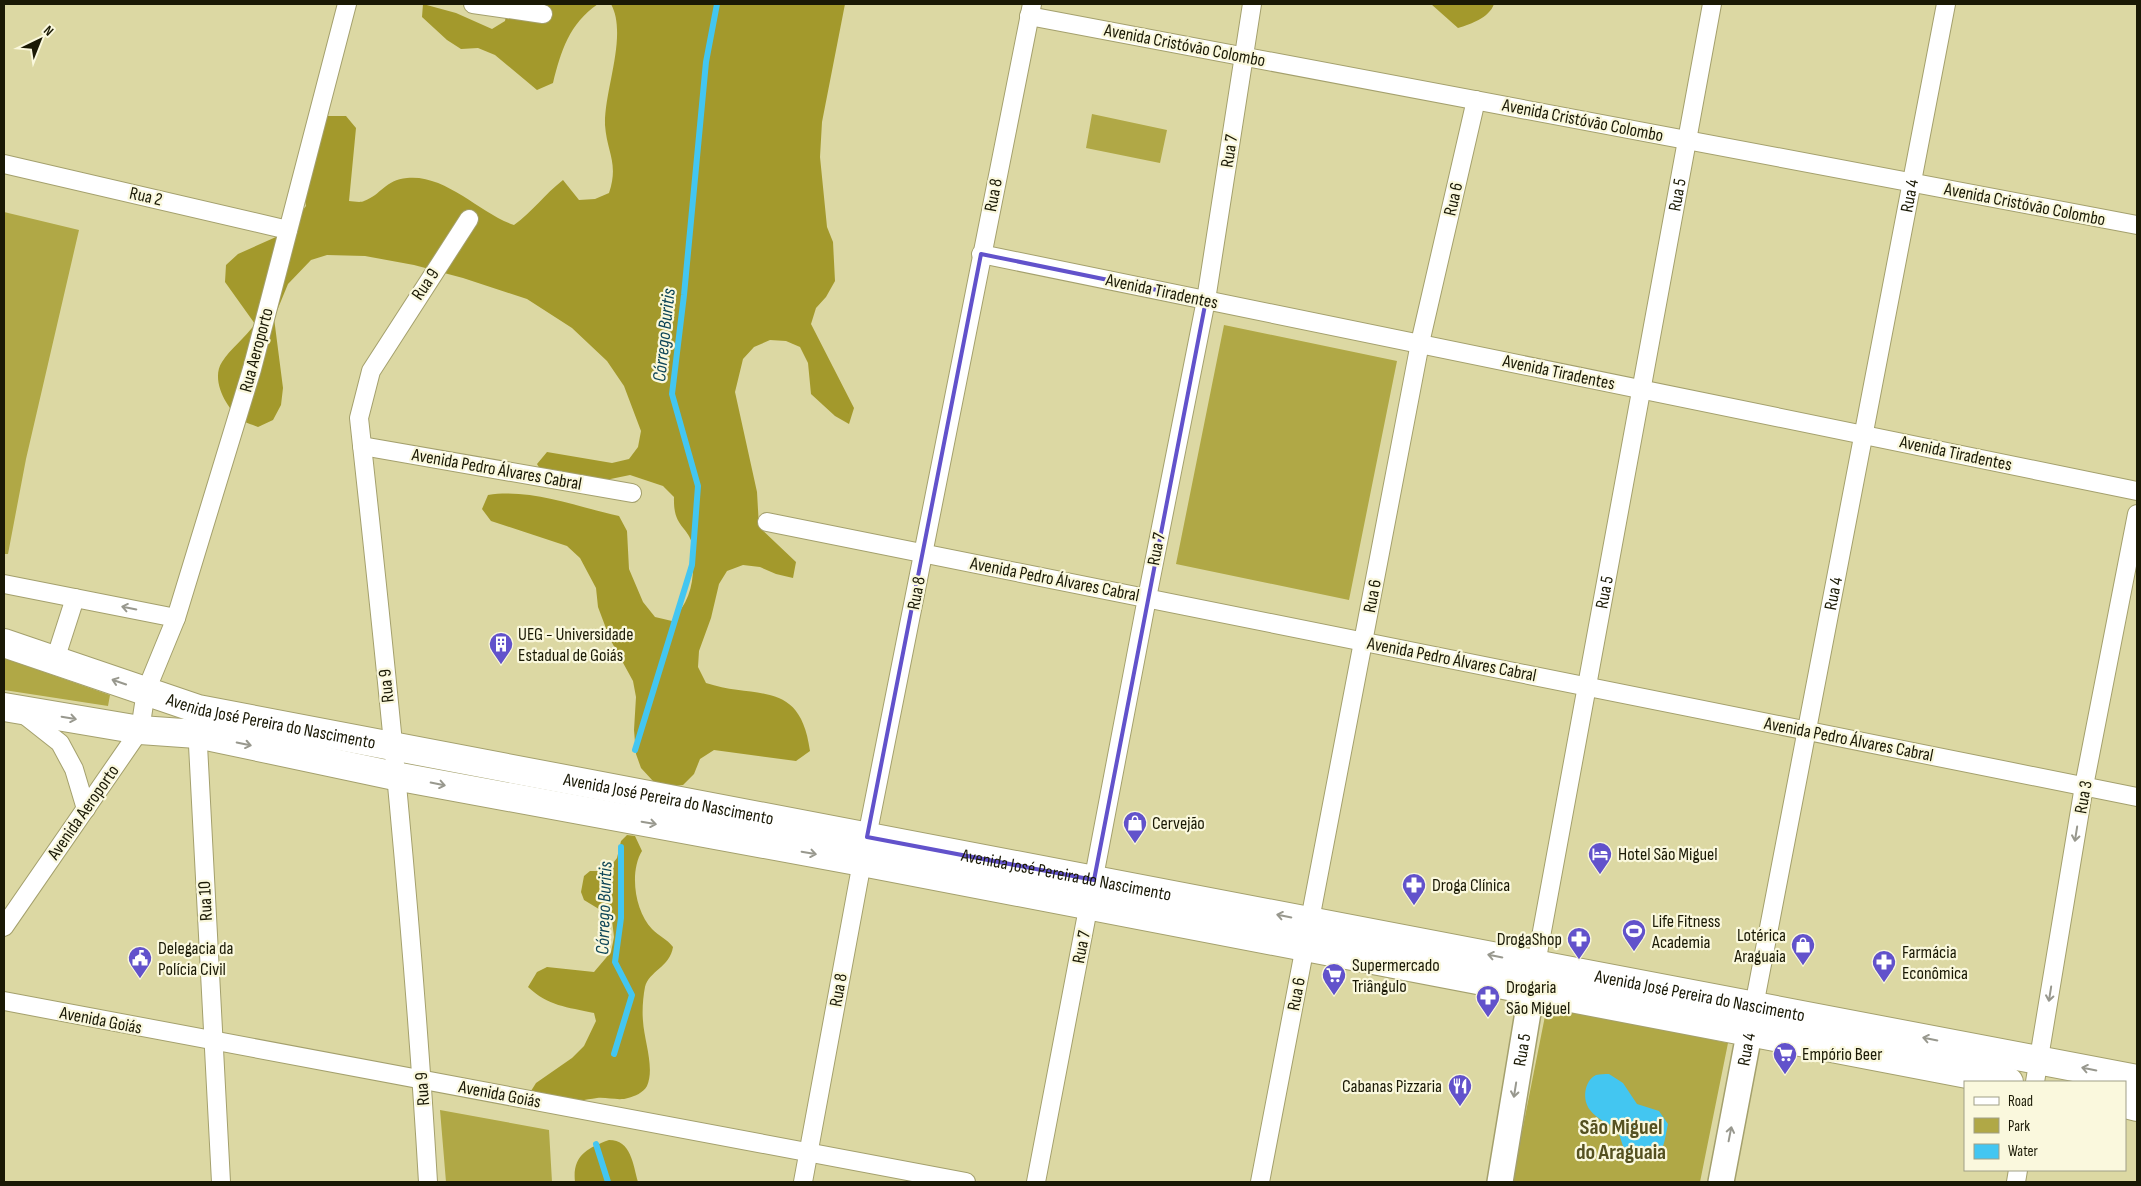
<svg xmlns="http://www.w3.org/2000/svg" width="2141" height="1186" viewBox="0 0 2141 1186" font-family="'Sofia Sans Condensed',sans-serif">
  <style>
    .green { fill: #b0a846 }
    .forest { fill: #a3992c }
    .water { fill: #43c6f1 }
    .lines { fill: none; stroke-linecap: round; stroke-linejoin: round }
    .stream { stroke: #43c6f1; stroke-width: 6 }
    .street-casing { stroke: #a4a06d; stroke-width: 20 }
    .secondary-casing { stroke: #a4a06d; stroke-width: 28 }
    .primary-casing { stroke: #a4a06d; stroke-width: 30 }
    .street { stroke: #fff; stroke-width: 18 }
    .secondary { stroke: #fff; stroke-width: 25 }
    .primary { stroke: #fff; stroke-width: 28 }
    .oneway { stroke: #98988e }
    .marked { fill: none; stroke: #6252cb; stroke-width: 4; stroke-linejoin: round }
    .labels { text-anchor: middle; stroke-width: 4.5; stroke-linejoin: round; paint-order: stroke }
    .street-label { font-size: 18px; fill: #1a1905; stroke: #faf8dd }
    .poi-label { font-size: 18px; fill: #1a1905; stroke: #faf8dd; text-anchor: start }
    .water-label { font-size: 19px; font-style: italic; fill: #0d4557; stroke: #faf8dd }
    .district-label { font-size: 22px; font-weight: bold; fill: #555120; stroke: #faf8dd }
  </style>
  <rect width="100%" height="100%" fill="#dcd8a3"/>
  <path class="green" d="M1092,114l75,16 -7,33 -74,-15z
    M4,212l75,18 -53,229 -18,95h-4z
    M1224,325l173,36 -48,239 -173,-36z
    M4,658l106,37 -2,11 -104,-16z
    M1547,1006l181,37 -28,139h-188z
    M440,1110l109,20 3,52h-106z"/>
  <path class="forest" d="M423,4l33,9 36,16 13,-8 3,-17h90c-29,20 -37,47 -45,79l-16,7 -42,-35 -17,-7 -17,1 -14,-9 -25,-23z
    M611,4h234l-23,118 -2,35 7,70 6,15 2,39 -9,16 -10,11 -5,16 43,84 -5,16 -14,-8 -24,-22 -3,-31 -8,-16 -14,-6 -16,-1 -16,7 -11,12 -8,33 22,100 2,35 37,35 -3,16 -17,-4 -16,-7 -17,-2 -16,6 -8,13 -8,34 -12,33 -1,16 8,16c51,17 94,-5 104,68l-14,10 -82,-11 -14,9 -6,15 -11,11 -17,2 -13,-6 -12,-13 -5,-14 -2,-24 2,-33 -3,-16 -23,-42 -12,-32 -2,-19 -16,-30 -13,-12 -76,-25 -9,-12 6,-14c42,-7 90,12 131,21l8,15 2,38 14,33 12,15 17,4c16,-18 22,-35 21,-60 0,-4 1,-11 0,-15 -6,-22 -20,-18 -19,-49l-11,-11 -33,-11 -34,7 -50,-3 -9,-15 10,-12 65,11 17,-4 9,-12 3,-16 -17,-45 -17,-25 -35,-33 -45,-29 -64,-21 -49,-13 -49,-9 -38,-1 -16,5 -23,24 -14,34 9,70 -2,17 -8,15 -15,7c-4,-2 -10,-3 -14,-6 -17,-10 -34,-41 -22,-59 8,-13 23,-24 33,-38l-30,-42 1,-17 12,-11 47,-21 21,-27 -6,-31 26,-59h20l10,12 -7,73c4,0 11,2 15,0 17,-6 21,-21 43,-23 39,-4 72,35 107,47 18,-13 31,-31 49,-45l16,20 16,-1 14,-6c10,-30 -2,-40 -4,-68 -1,-35 23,-90 6,-121z
    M1431,4h63c-5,14 -23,20 -36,24z
    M627,835l8,1 7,15c-13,21 -7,61 10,78 7,7 15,10 21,18 -3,20 -24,24 -28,40 -2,10 -3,24 -2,34 1,19 12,47 4,65 -4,7 -12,10 -19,12 -9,3 -21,-1 -31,0 -27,4 -40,8 -66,-7l5,-8 36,-25 12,-12 12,-25 -2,-8c-27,-6 -46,-7 -66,-26l9,-15 10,-5 47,5 17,-20 3,-15 -2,-17 -5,-6 -23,-14 -3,-8 3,-16 6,-5h17l10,-13 4,-17z
    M609,1140c22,0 24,24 29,42h-63c-3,-26 12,-34 34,-42z"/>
  <path class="water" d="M1609,1074l14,9 14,21 22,7 9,13c-6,29 -3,30 -33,33l-12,-11 -6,-18c-9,-4 -20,-9 -27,-18 -8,-10 -6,-29 6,-35 4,-1 9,-1 13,-1z"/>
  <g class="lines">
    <path class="stream" d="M635,750l57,-185 6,-79 -26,-92 12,-99 22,-233 11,-58
      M614,1054l18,-59 -17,-33 6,-44v-71
      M596,1144l12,38"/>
    <g class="street-casing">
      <g id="street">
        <path d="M473,4l70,10"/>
        <path d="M1029,16l1108,209"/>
        <path d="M4,164l284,66"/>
        <path d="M981,254l1156,237"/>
        <path d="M362,446l270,47"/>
        <path d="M767,522l1370,275"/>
        <path d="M4,584l172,34"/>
        <path d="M55,660l20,-62"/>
        <path d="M22,713l38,30 14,26 12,40"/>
        <path d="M197,726l24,456"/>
        <path d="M4,927l136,-197 6,-39 30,-73 76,-249 95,-365"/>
        <path id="s1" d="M1536,964l176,-960"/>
        <path d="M4,1001l962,181"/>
        <path id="s2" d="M1754,1006l192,-1002"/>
        <path d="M2035,1082l49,-296 53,-272"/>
        <path d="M428,1182c-15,-255 -41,-510 -69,-764l12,-47 98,-152"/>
        <path d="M803,1182l59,-320 170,-858"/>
        <path d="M1036,1182l111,-584 59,-298 46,-296"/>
        <path d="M1260,1182l160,-839 56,-243"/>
        <path d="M2016,1182l2,-12"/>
      </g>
    </g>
    <g class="secondary-casing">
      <g id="secondary">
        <path id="s3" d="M1500,1182l35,-212"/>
        <path id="s4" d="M1721,1182l32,-169"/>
      </g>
    </g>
    <g class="primary-casing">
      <g id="primary">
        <path id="s5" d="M4,643l194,66 1939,370"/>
        <path d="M4,707l136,23 57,4 198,42 467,86 1147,220"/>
        <path d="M2125,1104l12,3"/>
      </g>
    </g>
    <use href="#street" class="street"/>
    <use href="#secondary" class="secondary"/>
    <use href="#primary" class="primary"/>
  </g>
  <defs><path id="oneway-shaft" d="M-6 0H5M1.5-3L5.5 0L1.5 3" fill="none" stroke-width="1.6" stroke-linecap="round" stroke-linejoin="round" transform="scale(1.25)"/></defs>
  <g class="oneway">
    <use href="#oneway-shaft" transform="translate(129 608) rotate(-169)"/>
    <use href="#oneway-shaft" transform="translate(119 682) rotate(-161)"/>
    <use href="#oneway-shaft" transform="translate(69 718) rotate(10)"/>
    <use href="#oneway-shaft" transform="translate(244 744) rotate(12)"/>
    <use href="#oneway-shaft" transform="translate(438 784) rotate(11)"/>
    <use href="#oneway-shaft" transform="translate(649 823) rotate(10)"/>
    <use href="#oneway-shaft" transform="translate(2076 834) rotate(99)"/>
    <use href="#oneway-shaft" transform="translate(809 853) rotate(10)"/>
    <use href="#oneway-shaft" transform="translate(1284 916) rotate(-169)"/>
    <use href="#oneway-shaft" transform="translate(1495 956) rotate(-169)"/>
    <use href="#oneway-shaft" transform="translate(2050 994) rotate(99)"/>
    <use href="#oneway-shaft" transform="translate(1930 1039) rotate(-169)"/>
    <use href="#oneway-shaft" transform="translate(2089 1069) rotate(-169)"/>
    <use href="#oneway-shaft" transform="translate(1515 1090) rotate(99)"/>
    <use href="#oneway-shaft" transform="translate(1730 1134) rotate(-79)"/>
  </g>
  <path class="marked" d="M981,254l225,46 -112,580 -227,-43z"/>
  <defs>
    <g id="building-pin" transform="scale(1.25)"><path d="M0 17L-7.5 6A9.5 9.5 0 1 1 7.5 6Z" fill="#6252cb" stroke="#faf8dd"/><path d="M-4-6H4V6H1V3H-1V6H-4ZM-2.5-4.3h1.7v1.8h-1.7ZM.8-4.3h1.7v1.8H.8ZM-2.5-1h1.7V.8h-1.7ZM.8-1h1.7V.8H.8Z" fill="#fff"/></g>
    <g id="shop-pin" transform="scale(1.25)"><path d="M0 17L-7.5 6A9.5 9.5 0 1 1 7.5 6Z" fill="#6252cb" stroke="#faf8dd"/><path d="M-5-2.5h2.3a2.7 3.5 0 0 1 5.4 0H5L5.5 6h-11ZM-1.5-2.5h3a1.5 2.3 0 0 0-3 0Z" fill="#fff"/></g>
    <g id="hotel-pin" transform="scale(1.25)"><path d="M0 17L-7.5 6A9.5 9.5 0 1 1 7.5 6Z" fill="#6252cb" stroke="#faf8dd"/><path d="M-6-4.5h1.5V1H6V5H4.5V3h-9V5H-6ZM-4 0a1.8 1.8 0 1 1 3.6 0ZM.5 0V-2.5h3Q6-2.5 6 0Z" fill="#fff"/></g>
    <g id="pharmacy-pin" transform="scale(1.25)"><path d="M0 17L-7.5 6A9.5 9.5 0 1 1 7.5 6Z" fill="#6252cb" stroke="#faf8dd"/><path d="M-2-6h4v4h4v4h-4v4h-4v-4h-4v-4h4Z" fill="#fff"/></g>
    <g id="stadium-pin" transform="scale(1.25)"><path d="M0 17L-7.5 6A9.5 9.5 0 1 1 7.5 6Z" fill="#6252cb" stroke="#faf8dd"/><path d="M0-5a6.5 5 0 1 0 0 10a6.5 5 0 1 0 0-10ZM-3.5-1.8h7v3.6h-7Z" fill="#fff"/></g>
    <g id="civic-pin" transform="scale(1.25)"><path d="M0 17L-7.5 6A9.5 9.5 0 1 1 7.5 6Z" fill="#6252cb" stroke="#faf8dd"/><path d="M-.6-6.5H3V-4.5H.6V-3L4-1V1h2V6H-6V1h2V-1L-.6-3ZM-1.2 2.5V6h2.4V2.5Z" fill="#fff"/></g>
    <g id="supermarket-pin" transform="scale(1.25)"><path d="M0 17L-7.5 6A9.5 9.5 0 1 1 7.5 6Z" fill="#6252cb" stroke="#faf8dd"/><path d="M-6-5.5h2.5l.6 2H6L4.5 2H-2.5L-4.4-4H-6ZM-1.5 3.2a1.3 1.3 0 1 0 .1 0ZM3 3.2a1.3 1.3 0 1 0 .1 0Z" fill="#fff"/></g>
    <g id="restaurant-pin" transform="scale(1.25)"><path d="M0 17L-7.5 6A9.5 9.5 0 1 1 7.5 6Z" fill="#6252cb" stroke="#faf8dd"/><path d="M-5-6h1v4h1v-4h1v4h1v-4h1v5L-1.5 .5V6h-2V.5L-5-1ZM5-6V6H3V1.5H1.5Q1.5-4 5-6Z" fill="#fff"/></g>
  </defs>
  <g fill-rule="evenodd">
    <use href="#building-pin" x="501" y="644"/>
    <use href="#shop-pin" x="1135" y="823"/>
    <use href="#hotel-pin" x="1600" y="854"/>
    <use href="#pharmacy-pin" x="1414" y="885"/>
    <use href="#stadium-pin" x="1634" y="931"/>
    <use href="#pharmacy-pin" x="1579" y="939"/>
    <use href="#shop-pin" x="1803" y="945"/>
    <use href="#civic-pin" x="140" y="958"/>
    <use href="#pharmacy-pin" x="1884" y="962"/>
    <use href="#supermarket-pin" x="1334" y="975"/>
    <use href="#pharmacy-pin" x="1488" y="997"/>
    <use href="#supermarket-pin" x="1785" y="1054"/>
    <use href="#restaurant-pin" x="1460" y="1086"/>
  </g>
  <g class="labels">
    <g class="street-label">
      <text transform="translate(1185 45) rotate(11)" y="6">Avenida Cristóvão Colombo</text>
      <text transform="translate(1583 120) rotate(11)" y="6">Avenida Cristóvão Colombo</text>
      <text transform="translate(1229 151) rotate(-81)" y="6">Rua 7</text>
      <text dy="6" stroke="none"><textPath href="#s1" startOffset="782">Rua 5</textPath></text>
      <text transform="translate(993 195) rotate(-79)" y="6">Rua 8</text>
      <text dy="6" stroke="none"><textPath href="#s2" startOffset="825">Rua 4</textPath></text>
      <text transform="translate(146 196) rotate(13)" y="6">Rua 2</text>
      <text transform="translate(1453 199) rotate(-77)" y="6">Rua 6</text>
      <text transform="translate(2025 204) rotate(11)" y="6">Avenida Cristóvão Colombo</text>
      <text transform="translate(425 284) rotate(-56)" y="6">Rua 9</text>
      <text transform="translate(1162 291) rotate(12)" y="6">Avenida Tiradentes</text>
      <text transform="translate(256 350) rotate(-75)" y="6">Rua Aeroporto</text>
      <text transform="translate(1559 372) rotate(12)" y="6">Avenida Tiradentes</text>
      <text transform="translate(1956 453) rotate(12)" y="6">Avenida Tiradentes</text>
      <text transform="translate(497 469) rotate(10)" y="6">Avenida Pedro Álvares Cabral</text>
      <text transform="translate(1156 549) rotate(-79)" y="6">Rua 7</text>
      <text transform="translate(1055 579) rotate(11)" y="6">Avenida Pedro Álvares Cabral</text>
      <text transform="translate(916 593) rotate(-79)" y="6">Rua 8</text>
      <text dy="6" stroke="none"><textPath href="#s1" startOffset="378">Rua 5</textPath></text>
      <text dy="6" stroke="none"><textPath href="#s2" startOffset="420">Rua 4</textPath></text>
      <text transform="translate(1372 596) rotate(-79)" y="6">Rua 6</text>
      <text transform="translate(1452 659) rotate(11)" y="6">Avenida Pedro Álvares Cabral</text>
      <text transform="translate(386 686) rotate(-96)" y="6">Rua 9</text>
      <text dy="6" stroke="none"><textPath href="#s5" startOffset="279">Avenida José Pereira do Nascimento</textPath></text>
      <text transform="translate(1849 739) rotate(11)" y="6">Avenida Pedro Álvares Cabral</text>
      <text transform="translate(2083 797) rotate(-80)" y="6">Rua 3</text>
      <text dy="6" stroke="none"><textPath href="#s5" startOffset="684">Avenida José Pereira do Nascimento</textPath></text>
      <text transform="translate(83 812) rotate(-55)" y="6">Avenida Aeroporto</text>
      <text dy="6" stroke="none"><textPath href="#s5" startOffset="1089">Avenida José Pereira do Nascimento</textPath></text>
      <text transform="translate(205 901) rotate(-93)" y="6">Rua 10</text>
      <text transform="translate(1081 947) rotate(-79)" y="6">Rua 7</text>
      <text transform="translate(838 990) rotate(-80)" y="6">Rua 8</text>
      <text transform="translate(1296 994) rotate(-79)" y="6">Rua 6</text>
      <text dy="6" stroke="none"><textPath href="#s5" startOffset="1734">Avenida José Pereira do Nascimento</textPath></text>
      <text transform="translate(101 1020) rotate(11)" y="6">Avenida Goiás</text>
      <text dy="6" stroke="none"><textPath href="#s3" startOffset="134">Rua 5</textPath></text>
      <text dy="6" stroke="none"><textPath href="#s4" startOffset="135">Rua 4</textPath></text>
      <text transform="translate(422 1089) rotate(-94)" y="6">Rua 9</text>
      <text transform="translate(500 1094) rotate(11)" y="6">Avenida Goiás</text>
    </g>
    <g class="poi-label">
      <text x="518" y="640">UEG - Universidade<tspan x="518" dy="21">Estadual de Goiás</tspan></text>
      <text x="1152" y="829">Cervejão</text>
      <text x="1618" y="860">Hotel São Miguel</text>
      <text x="1432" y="891">Droga Clínica</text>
      <text x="1652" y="927">Life Fitness<tspan x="1652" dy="21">Academia</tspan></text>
      <text x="1786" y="941" text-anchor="end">Lotérica<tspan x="1786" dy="21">Araguaia</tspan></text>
      <text x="1562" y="945" text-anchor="end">DrogaShop</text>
      <text x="158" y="954">Delegacia da<tspan x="158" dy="21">Polícia Civil</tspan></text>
      <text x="1902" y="958">Farmácia<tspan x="1902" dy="21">Econômica</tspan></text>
      <text x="1352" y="971">Supermercado<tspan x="1352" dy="21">Triângulo</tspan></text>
      <text x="1506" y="993">Drogaria<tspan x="1506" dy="21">São Miguel</tspan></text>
      <text x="1802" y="1060">Empório Beer</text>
      <text x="1442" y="1092" text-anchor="end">Cabanas Pizzaria</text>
    </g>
    <g class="water-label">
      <text transform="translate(663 335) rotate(-84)" y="7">Córrego Buritis</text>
      <text transform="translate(603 908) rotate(-88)" y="7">Córrego Buritis</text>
    </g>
    <g class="district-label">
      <text x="1621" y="1134">São Miguel<tspan x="1621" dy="25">do Araguaia</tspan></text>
    </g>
  </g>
  <rect width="2141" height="1186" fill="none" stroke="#1a1905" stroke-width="10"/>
  <rect x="1964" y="1081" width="162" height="90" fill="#faf8dd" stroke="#a09f87"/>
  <rect x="1974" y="1097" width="25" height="8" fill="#ffffff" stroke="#a09f87"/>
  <text x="2008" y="1106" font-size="15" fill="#1a1905">Road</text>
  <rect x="1974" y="1118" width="25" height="15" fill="#b0a846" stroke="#a09f87"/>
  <text x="2008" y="1131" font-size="15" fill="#1a1905">Park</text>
  <rect x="1974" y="1144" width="25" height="15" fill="#43c6f1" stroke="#a09f87"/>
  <text x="2008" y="1156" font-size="15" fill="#1a1905">Water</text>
  <g transform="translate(40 40) rotate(43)" stroke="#faf8dd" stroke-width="4" paint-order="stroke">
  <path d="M0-4L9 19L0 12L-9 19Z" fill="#1a1905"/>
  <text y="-8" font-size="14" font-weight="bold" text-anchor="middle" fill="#1a1905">N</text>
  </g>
</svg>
